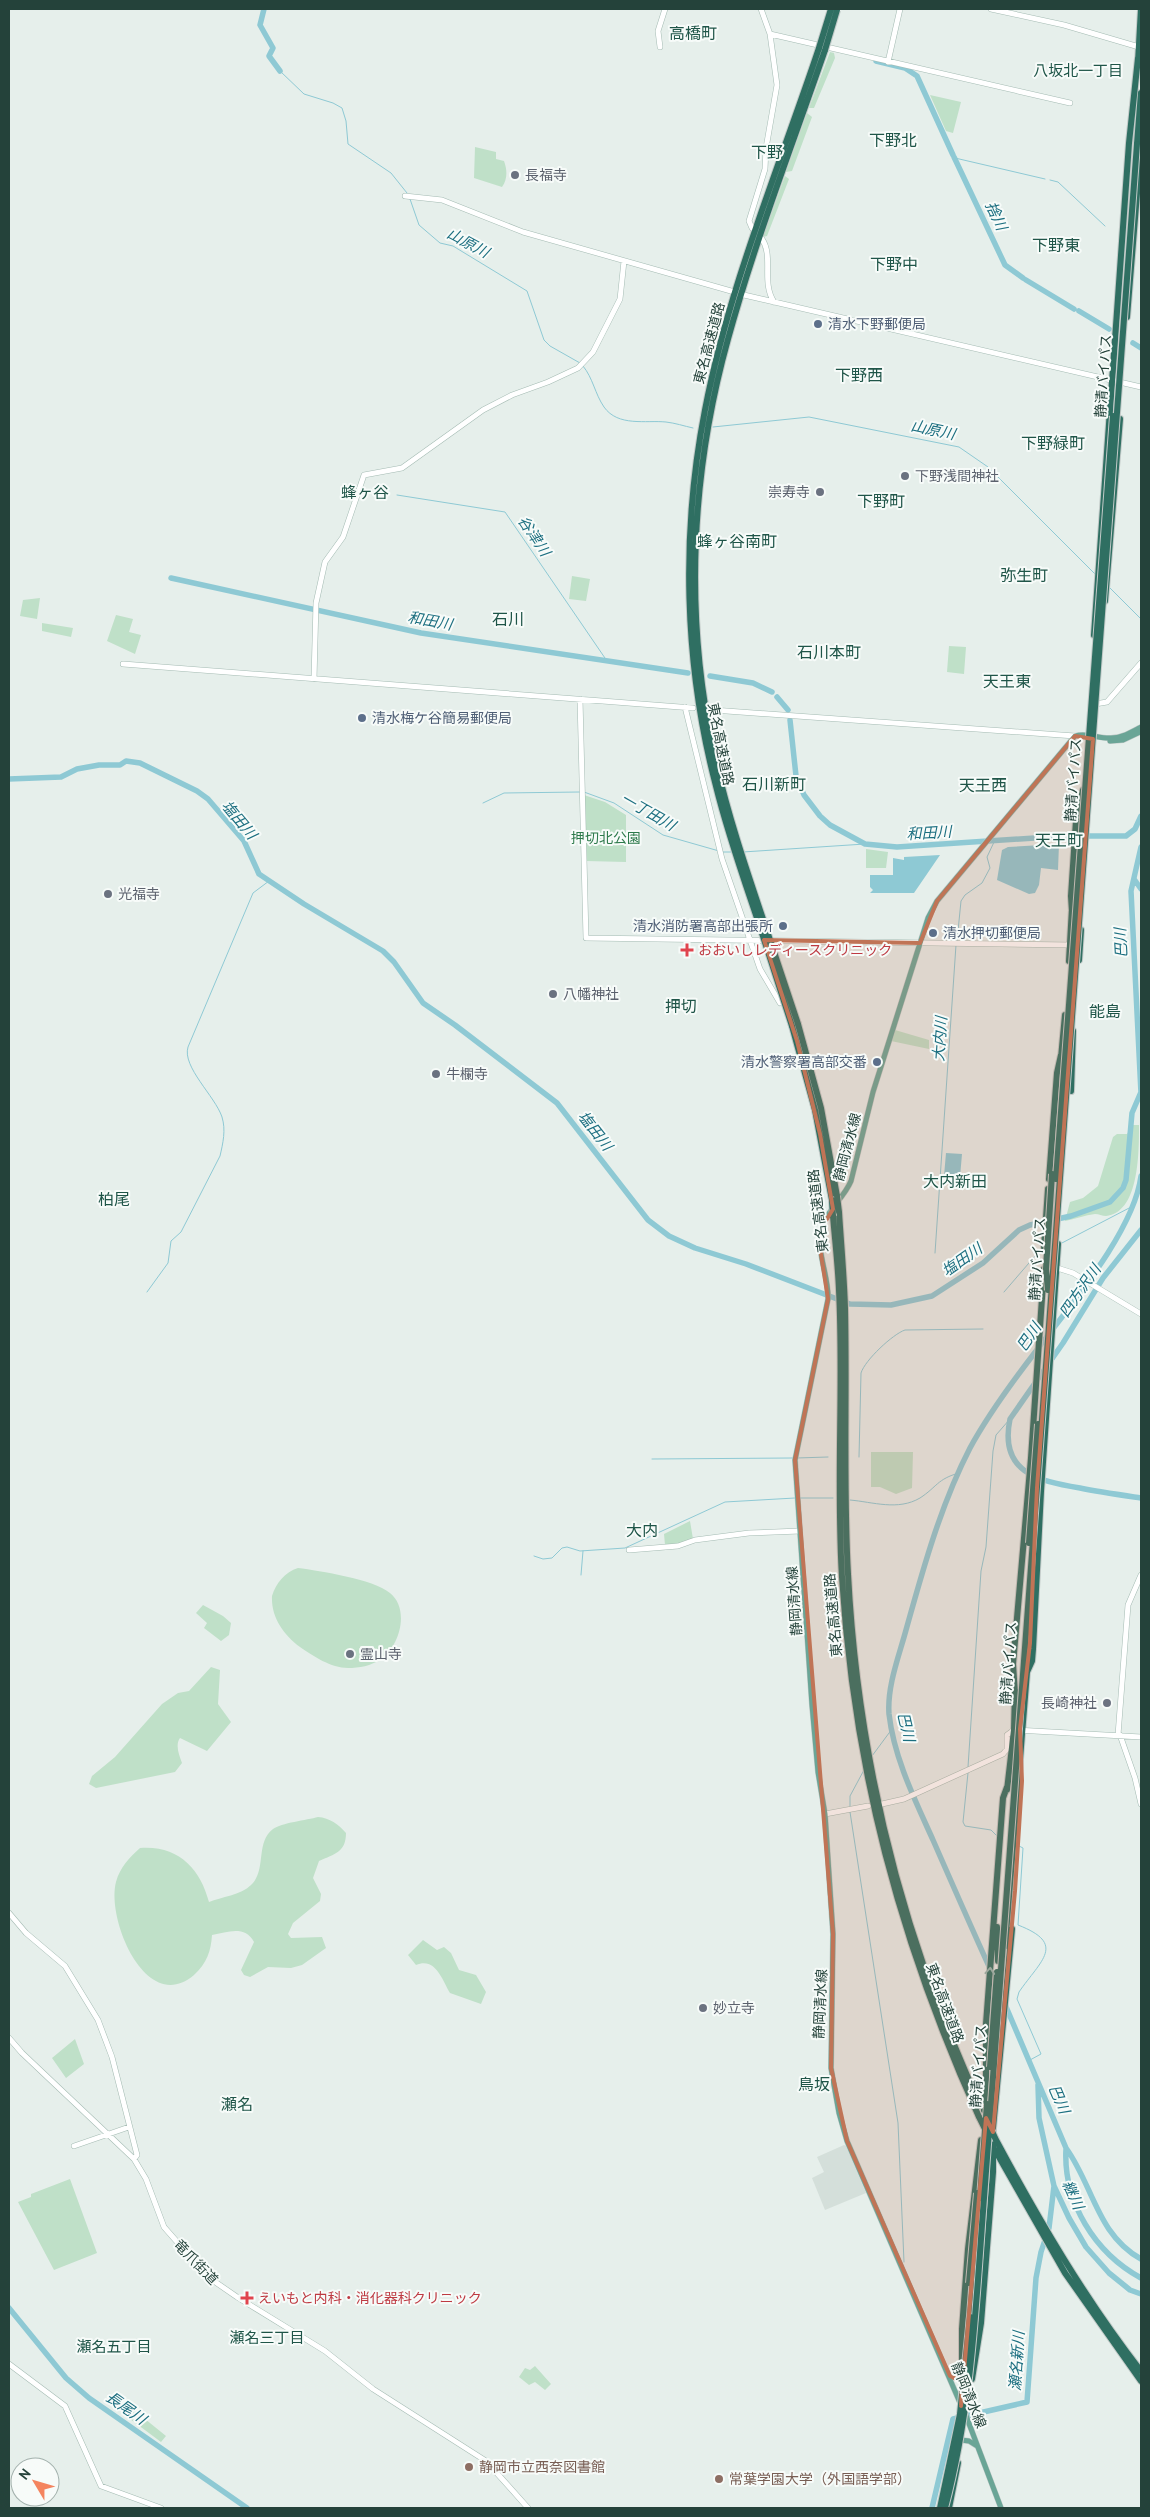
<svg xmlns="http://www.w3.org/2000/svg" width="1150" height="2517" viewBox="0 0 1150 2517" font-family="'PT Sans','Noto Sans JP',sans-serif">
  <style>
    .built { fill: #d4dfda }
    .green { fill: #bfe0c8 }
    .water { fill: #8ec9d4 }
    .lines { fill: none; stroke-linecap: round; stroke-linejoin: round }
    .stream { stroke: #8ec9d4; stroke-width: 1 }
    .river { stroke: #8ec9d4; stroke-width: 5.5 }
    .secondary-casing { stroke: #a4bbb3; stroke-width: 6 }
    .primary-casing { stroke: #c2cac8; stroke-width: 6 }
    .highway-casing { stroke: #c2cac8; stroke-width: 8 }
    .secondary { stroke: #fff; stroke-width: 5 }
    .primary { stroke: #6aa596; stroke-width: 5 }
    .highway { stroke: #2f6f62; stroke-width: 6 }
    .highway-bridge-casing { stroke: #c2cac8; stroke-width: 8; stroke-linecap: butt }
    .highway-bridge { stroke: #2f6f62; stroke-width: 6 }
    .oneway { stroke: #93b5ae }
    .marked { fill: #c07456; fill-opacity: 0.2; stroke: #c07456; stroke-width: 4; stroke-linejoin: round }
    .worship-dot { fill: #6b7280; stroke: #f7fbf9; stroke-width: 2 }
    .service-dot { fill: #5c6f8a; stroke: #f7fbf9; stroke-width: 2 }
    .health-dot { fill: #e0444e; stroke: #f7fbf9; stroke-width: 2 }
    .education-dot { fill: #8d6e63; stroke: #f7fbf9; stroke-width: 2 }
    .labels { text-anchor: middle; stroke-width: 4; stroke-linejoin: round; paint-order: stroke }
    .worship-label { font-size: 14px; fill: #5b616d; stroke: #f7fbf9; text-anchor: start }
    .service-label { font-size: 14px; fill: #4e5e75; stroke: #f7fbf9; text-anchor: start }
    .street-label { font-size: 14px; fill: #24423a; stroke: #f7fbf9 }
    .park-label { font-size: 14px; fill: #2d7a4b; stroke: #f7fbf9 }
    .health-label { font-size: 14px; fill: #be3a42; stroke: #f7fbf9; text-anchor: start }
    .education-label { font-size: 14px; fill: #785e54; stroke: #f7fbf9; text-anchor: start }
    .neighbourhood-label { font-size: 15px; fill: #1f5548; stroke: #f7fbf9 }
    .water-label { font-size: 15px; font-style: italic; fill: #1c6f80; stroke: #f7fbf9 }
    .quarter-label { font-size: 16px; fill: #1f5548; stroke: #f7fbf9 }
  </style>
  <rect width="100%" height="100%" fill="#e6efeb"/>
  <path class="built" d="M844,2145l2,1 20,47 -41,17 -13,-32 12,-6 -7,-15z"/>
  <path class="green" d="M830,52l4,1 1,5 -21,50h-5z
    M930,95l31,7 -8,31 -7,-2z
    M807,113l5,4 -20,54 -6,1z
    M475,147l21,5v7l8,2c3,8 4,18 -2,26l-28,-9z
    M785,176l4,3 -22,57 -4,1z
    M572,576l18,3 -4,22 -17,-2z
    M40,598l-3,21 -17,-3 3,-16z
    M116,615l17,4 -4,13 12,3 -6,19 -28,-13z
    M42,623l31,5 -2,9 -29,-6z
    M949,646l17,1 -2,27 -17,-2z
    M584,795l21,7 21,13v47l-40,-1z
    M866,849l22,3 -2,16h-20z
    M895,1030l34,10v9l-38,-8z
    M1133,1125h6c0,24 1,88 -33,91 -4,0 -7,-2 -11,-2 -10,1 -20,5 -30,7l5,-19 13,-4 15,-12 15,-49 4,-3h10z
    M871,1452h42l-1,36 -16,6 -16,-7h-9z
    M690,1521l3,18 -16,5 -12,1 -1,-11z
    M298,1568c22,3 75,11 92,25 20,16 10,53 -9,66 -10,7 -22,9 -33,9 -17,0 -35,-12 -48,-21 -17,-13 -29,-30 -28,-51 4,-13 13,-24 26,-28z
    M203,1605l20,11 8,7 -2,12 -8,6 -17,-13 3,-5 -11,-10z
    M211,1667l9,3 -2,34 13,18 -24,29 -27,-13c-5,7 -1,17 2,25l-7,9 -79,16 -7,-4 3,-8 23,-19 47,-53 16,-11 11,-2z
    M318,1817c12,1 20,7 28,16 0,19 -11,21 -27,28l-6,17 8,16 -1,7 -27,22 -5,11 3,4 31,-1 4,11 -24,17 -11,3 -23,-1 -18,10 -6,-2 -3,-5 13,-28c-9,-17 -26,-10 -42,-7 -1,16 -5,28 -18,40 -48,41 -88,-56 -78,-93 4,-15 14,-25 24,-34 38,-3 60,20 69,54 12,-5 32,-7 42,-17 16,-15 4,-42 22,-56 8,-6 34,-9 45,-12z
    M423,1940l14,10 7,-3 7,6 8,17 17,5 10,17 -5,12 -31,-11c-8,-13 -14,-36 -34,-28l-8,-10z
    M75,2039l9,25 -18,14 -14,-20z
    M70,2179l27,74 -43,17 -36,-68 13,-5v-3z
    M535,2366l16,18 -6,6 -10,-8 -6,3 -10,-8 6,-9 5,2z
    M126,2409l8,1 32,26 -5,6 -39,-29z"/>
  <path class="water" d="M1059,844l-1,26 -17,-2 -2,17 -4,8 -6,1 -32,-14 5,-30 6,-3z
    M940,855l-26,38h-44l3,-3 -3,-3v-12h23v-17l11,2v-3z
    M946,1153l16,1 -2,23 -16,-1z"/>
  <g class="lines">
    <path class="stream" d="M280,71l24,23 29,9 9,5 4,13 2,23 43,29 16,20
      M955,158l90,21
      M1050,180l8,2 47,44
      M410,199l9,26 21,18 13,3 74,45 17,49 6,6 30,17
      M583,366c10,12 12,28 21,41 14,20 42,13 62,15 9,1 18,4 27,6
      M713,427l96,-10 150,30 29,20 107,107
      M397,495l108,17 102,149
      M1109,587l32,32
      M584,792l30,11 49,32 56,16
      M483,803l21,-10 76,-1
      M723,852h8
      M743,852l122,-8
      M957,941l4,-40 4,-6 17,-12 8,-15 -3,-11 8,-17
      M1060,1244l73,-38
      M935,1253l21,-308
      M147,1292l21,-29 3,-22 10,-9 39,-76c3,-13 6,-26 2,-39 -7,-21 -40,-50 -34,-70l65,-154 16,-12
      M1004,1292l31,-36 10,-5
      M859,1457l2,-84c4,-13 32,-39 44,-43l78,-1
      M797,1458l31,-1
      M652,1459l141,-1
      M799,1498h34
      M850,1500c23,2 48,11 70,-2 17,-11 17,-19 39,-25
      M534,1556l9,3 9,-1 10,-10 5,-1 13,4 45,-3 100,-46 70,-4
      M581,1575l2,-24
      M872,1756l20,-27
      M968,1767l13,-196 5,-24 7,-96 3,-16 14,-16
      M968,1773l-5,49 2,4 26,4 6,6
      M850,1808v-12l14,-26
      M850,1812l48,311 6,139
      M1017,1845l6,3 -5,77c49,19 23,35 1,67l-2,7 24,55 -11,6"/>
    <path class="river" d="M264,9l-4,16 13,23 -4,8 11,15
      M876,61l29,7 12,8 36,79
      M954,157l51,108 18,13
      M1026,280l48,29
      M1079,311l30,18
      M1133,343l8,5
      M171,578l250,55 267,40
      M710,676l43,7 19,9
      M777,697l11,13
      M790,720l6,56 8,19 16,21 10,9 35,19 32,3 168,-11h61l9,-7 6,-13
      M9,779l52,-2 16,-8 22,-4h21l6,-4 14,2 57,28 11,8 36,42 15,33 45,30 79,47 11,11 29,41 32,22 102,78 91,117 21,16 26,12 51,16 104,40 41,1 41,-9 51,-33 36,-33 11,-5 41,-9 39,-14 13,-14 3,-8 6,-67 9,-21
      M1134,879l7,10
      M1141,1093l-10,-202 10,-44
      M1141,1230l-38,48 -40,65 -53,76c-11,53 27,62 70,69 20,4 41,7 61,10
      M997,1984c-22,-48 -43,-96 -64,-144 -18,-40 -39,-82 -44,-126 -2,-28 10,-58 17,-84 17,-61 35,-126 64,-182 18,-33 40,-63 63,-93 34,-46 101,-123 108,-179
      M1004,2002l62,146c27,37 31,87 75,111
      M1038,2085l1,33 15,68 15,32 17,29 23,26 21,17 11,4
      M1066,2149c-3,53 29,104 75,129
      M9,2308l57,70 23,20 158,110
      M932,2508l21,-89 74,-17 9,-124 5,-26 8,-24 5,-42"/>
    <g class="secondary-casing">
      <path id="secondary" d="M991,9l73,16 75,22
        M770,34l300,69
        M660,47l-2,-16 7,-22
        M888,62l12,-53
        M405,196l37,4 81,32 208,59
        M752,228l-3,-7 16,-52 1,-21 11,-63 -7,-51 -9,-25
        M762,239c12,18 -1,43 12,63
        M744,295l397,92
        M123,664l570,44
        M314,679l2,-76 9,-41 18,-25 21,-62 38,-7 81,-58 29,-15 36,-13 30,-14 15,-16 27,-53 4,-38
        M580,699l6,239 486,7
        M1095,704l12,-2 34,-39
        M685,707l37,152 38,110 20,34
        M713,710l362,26
        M1054,1267l19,6 68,41
        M629,1550l49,-4 17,-6 54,-7 51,-2
        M1118,1735l10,-130 13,-30
        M1120,1735l15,43 6,26
        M882,1804l22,-5 99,-45 4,-5v-14l7,-5 127,7
        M825,1814l43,-8
        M9,1913l17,20 39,33 33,54 14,37 25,98 -3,4
        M9,2038l13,15 112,106 12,20 18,48 44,50 29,20 88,54 48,38 113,72 42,47
        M74,2146l55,-19
        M9,2364l56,42 36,80 60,22"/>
    </g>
    <g class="primary-casing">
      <path id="primary" d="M1110,741l13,-1 17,-8
        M961,2405l-114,-264 -8,-28 -8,-45 2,-134 -8,-120 -7,-42 -6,-67 -17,-245 33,-161c1,-24 -13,-48 -6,-72 5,-17 22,-29 29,-46l22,-89 55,-174 9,-17 138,-165c12,-4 24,3 36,2 11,0 21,-6 30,-11
        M965,2413l36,95
        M961,2440l8,1 8,5"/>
    </g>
    <g class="highway-casing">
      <path id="highway" d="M1138,62l3,-53
        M1137,144l4,-51
        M1127,317l14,-173
        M1105,601l15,-182
        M1094,635l35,-492 9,-85
        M1072,912l-1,-16 5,-75 7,-31
        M766,928c-20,-59 -40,-118 -53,-179 -29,-136 -22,-277 15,-410 27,-98 64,-193 97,-289
        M761,930c-16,-48 -33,-95 -45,-144 -32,-122 -35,-253 -11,-376 24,-124 74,-242 114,-362
        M1079,960l2,-30
        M1069,961l3,-53
        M798,1024l23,84 16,88
        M792,1026l23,84 17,90
        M1061,1058l4,-43
        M1071,1091l2,-60
        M1049,1179l8,-106 4,-18
        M839,1212c2,32 5,64 6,96 2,89 -2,178 3,266 7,135 33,269 77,396 16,46 36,91 55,136
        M833,1216c2,24 5,49 6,74 5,95 -3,191 3,287 12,193 58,365 137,540
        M1044,1247l4,-58
        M1015,1694l-2,-30 18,-206 13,-189
        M1007,1790l7,-60 1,-40
        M997,1927l1,34
        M1005,1946l22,-274 5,-11 1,-12 8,-158 17,-247
        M984,2110l2,-30v-56l17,-226 4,-11
        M996,2140c43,80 89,159 145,231
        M995,2150l70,123 76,108
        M970,2317l10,-119
        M962,2374v-45l6,-80 13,-109
        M972,2379l9,-56 12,-151v-44l19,-199
        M949,2508l9,-45"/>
    </g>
    <use href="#secondary" class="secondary"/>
    <use href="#primary" class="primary"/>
    <use href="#highway" class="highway"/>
    <g class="highway-bridge-casing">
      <path id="highway-bridge" d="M819,48l12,-39
        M825,50l12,-40
        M766,928l32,96
        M761,930l31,96
        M1056,1179l57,-763
        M837,1196l2,16
        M832,1200l1,16
        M1048,1290l-2,-21 6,-95
        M1029,1543l9,-119
        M990,2067l7,-95
        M979,2117l6,12
        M990,2127l6,13
        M980,2198l7,-94
        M969,2283l8,-90
        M940,2508l20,-94 10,-97
        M945,2508c27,-101 31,-206 39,-310l153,-2054"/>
    </g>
    <use href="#highway-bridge" class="highway-bridge"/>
  </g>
  <defs><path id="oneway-chevron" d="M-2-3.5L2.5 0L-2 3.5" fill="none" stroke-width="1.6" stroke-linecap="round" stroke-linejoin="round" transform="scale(1.25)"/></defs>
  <use class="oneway" href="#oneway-chevron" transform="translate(990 1971) rotate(-85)"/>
  <path class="marked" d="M1075,736l18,3 -56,749 -7,155 -10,86 2,52 -7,110 -22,241 -7,-14 -25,288 1,-24 -12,-6 -103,-235 -16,-73 2,-134 -38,-474 33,-161 -8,-51 2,-21 11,-18 -13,-75 -23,-93 -33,-101 156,3 17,-42z"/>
  <g class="worship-dot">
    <circle cx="515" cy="175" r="5"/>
    <circle cx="905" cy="476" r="5"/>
    <circle cx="820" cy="492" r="5"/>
    <circle cx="108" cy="894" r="5"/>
    <circle cx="553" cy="994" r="5"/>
    <circle cx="436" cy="1074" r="5"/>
    <circle cx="350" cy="1654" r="5"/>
    <circle cx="1107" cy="1703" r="5"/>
    <circle cx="703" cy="2008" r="5"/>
  </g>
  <g class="service-dot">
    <circle cx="818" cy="324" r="5"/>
    <circle cx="362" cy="718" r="5"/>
    <circle cx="783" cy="926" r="5"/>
    <circle cx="933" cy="933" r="5"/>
    <circle cx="877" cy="1062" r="5"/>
  </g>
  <g class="health-dot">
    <path d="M684.5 942.5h5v5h5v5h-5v5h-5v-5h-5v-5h5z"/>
    <path d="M244.5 2290.5h5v5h5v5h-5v5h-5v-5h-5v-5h5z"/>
  </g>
  <g class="education-dot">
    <circle cx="469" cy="2467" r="5"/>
    <circle cx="719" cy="2479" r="5"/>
  </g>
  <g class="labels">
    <g class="worship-label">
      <text x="525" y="180">長福寺</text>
      <text x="915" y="481">下野浅間神社</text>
      <text x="810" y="497" text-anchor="end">崇寿寺</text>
      <text x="118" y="899">光福寺</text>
      <text x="563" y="999">八幡神社</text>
      <text x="446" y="1079">牛欄寺</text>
      <text x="360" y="1659">霊山寺</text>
      <text x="1097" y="1708" text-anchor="end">長崎神社</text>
      <text x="713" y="2013">妙立寺</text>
    </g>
    <g class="service-label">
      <text x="828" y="329">清水下野郵便局</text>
      <text x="372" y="723">清水梅ケ谷簡易郵便局</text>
      <text x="773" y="931" text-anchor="end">清水消防署高部出張所</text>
      <text x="943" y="938">清水押切郵便局</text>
      <text x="867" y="1067" text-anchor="end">清水警察署高部交番</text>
    </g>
    <g class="street-label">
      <text transform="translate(709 343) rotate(-75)" y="5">東名高速道路</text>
      <text transform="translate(1103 376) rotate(-86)" y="5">静清バイパス</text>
      <text transform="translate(721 744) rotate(79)" y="5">東名高速道路</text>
      <text transform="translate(1073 780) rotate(-86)" y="5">静清バイパス</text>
      <text transform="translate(847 1147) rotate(-75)" y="5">静岡清水線</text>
      <text transform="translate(818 1211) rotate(-97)" y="5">東名高速道路</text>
      <text transform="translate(1037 1259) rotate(-86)" y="5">静清バイパス</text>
      <text transform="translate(794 1601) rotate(-94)" y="5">静岡清水線</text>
      <text transform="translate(833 1615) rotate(-95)" y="5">東名高速道路</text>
      <text transform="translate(1008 1663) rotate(-86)" y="5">静清バイパス</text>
      <text transform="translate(945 2003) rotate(70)" y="5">東名高速道路</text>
      <text transform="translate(820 2004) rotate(-87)" y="5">静岡清水線</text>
      <text transform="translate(978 2066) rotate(-86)" y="5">静清バイパス</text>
      <text transform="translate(196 2262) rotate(46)" y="5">竜爪街道</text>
      <text transform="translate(969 2395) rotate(68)" y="5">静岡清水線</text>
    </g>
    <g class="park-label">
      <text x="606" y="843">押切北公園</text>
    </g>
    <g class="health-label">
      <text x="698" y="955">おおいしレディースクリニック</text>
      <text x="258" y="2303">えいもと内科・消化器科クリニック</text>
    </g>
    <g class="education-label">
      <text x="479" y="2472">静岡市立西奈図書館</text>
      <text x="729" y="2484">常葉学園大学（外国語学部）</text>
    </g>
    <g class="neighbourhood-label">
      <text x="1078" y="76">八坂北一丁目</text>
      <text x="267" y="2343">瀬名三丁目</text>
      <text x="114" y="2352">瀬名五丁目</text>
    </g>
    <g class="water-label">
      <text transform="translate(996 216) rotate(65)" y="5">捨川</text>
      <text transform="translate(468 243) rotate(28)" y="5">山原川</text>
      <text transform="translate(933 430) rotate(12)" y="5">山原川</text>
      <text transform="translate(534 536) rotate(56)" y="5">谷津川</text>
      <text transform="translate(430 621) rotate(10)" y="5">和田川</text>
      <text transform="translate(648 812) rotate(30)" y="5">一丁田川</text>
      <text transform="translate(239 820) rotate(50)" y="5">塩田川</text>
      <text transform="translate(929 833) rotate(-3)" y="5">和田川</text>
      <text transform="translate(1121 943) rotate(-93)" y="5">巴川</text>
      <text transform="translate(940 1039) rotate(-86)" y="5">大内川</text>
      <text transform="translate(595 1131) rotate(52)" y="5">塩田川</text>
      <text transform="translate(962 1260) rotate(-35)" y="5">塩田川</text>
      <text transform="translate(1080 1291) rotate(-55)" y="5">四方沢川</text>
      <text transform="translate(1029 1337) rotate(-55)" y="5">巴川</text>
      <text transform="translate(906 1727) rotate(77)" y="5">巴川</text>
      <text transform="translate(1059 2099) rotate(67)" y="5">巴川</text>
      <text transform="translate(1073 2195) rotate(66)" y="5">継川</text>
      <text transform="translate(1017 2361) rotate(-86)" y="5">瀬名新川</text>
      <text transform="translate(126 2408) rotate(35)" y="5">長尾川</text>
    </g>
    <g class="quarter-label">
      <text x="693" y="39">高橋町</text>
      <text x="893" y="146">下野北</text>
      <text x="767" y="158">下野</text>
      <text x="1056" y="251">下野東</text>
      <text x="894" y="270">下野中</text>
      <text x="859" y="381">下野西</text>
      <text x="1053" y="449">下野緑町</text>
      <text x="365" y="498">蜂ヶ谷</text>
      <text x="881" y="507">下野町</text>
      <text x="737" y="547">蜂ヶ谷南町</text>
      <text x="1024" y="581">弥生町</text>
      <text x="508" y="625">石川</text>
      <text x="829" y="658">石川本町</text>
      <text x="1007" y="687">天王東</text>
      <text x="774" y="790">石川新町</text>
      <text x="983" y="791">天王西</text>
      <text x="1059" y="846">天王町</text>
      <text x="681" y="1012">押切</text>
      <text x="1105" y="1017">能島</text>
      <text x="955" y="1187">大内新田</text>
      <text x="114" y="1205">柏尾</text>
      <text x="642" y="1536">大内</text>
      <text x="814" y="2090">鳥坂</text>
      <text x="237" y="2110">瀬名</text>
    </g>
  </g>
  <rect width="1150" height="2517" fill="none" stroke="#24423a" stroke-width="20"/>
  <g transform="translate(35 2482) rotate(308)"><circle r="24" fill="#f7fbf9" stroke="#a3b1ad"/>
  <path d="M0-4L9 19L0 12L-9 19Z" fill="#f4845f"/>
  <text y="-8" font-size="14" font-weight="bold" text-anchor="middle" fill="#24423a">N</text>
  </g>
</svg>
